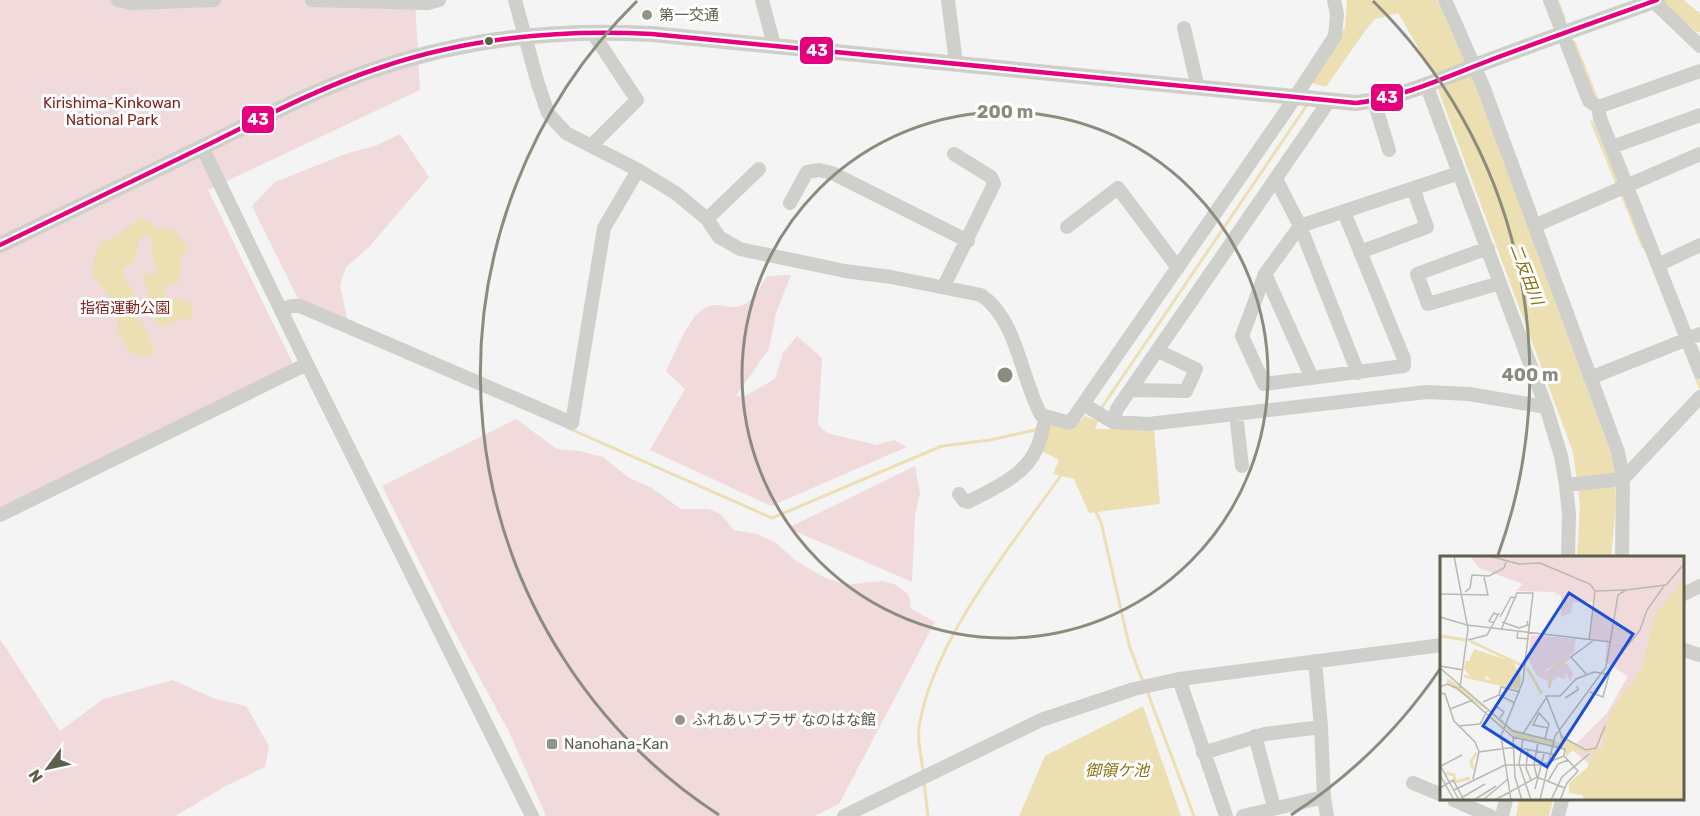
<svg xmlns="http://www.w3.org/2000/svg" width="1700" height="816" viewBox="0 0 1700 816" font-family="Rubik,'Noto Sans JP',sans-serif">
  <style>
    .green { fill: #f1dadb }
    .water { fill: #ecdfb2 }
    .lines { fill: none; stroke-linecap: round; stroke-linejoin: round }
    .stream { stroke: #ecdfb2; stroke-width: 3 }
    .river { stroke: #ecdfb2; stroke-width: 16 }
    .minor { stroke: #cfcfcb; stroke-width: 14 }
    .major { stroke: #cfcfc9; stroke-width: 16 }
    .bus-1-casing { stroke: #fff; stroke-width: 9 }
    .bus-1 { stroke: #e5007d; stroke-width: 4.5 }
    .ring { fill: none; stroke: #8b8c7d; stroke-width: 3 }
    .poi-dot { fill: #939486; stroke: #fff; stroke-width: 2 }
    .bus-dot { fill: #5f604b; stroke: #fff; stroke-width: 2 }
    .labels { text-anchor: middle; stroke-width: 6; stroke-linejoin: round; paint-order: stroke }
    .poi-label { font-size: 15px; fill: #5f604b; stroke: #fff; text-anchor: start }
    .park-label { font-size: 15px; fill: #80241d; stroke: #fff }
    .water-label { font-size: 16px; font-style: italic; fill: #8b7113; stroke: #fff }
    .inset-river { fill: none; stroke: #ecdfb2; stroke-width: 3 }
    .inset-road { fill: none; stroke: #b8b9b0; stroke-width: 1.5 }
    .view { fill: #1d4ed8; fill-opacity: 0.15; stroke: #1d4ed8; stroke-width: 3 }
    .inset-edge { fill: none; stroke: #5f604b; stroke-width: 3 }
    .centre { fill: #8b8c7d; stroke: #fff; stroke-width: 3 }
    .ring-label { font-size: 18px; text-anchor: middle; font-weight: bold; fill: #8b8c7d; stroke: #fff; stroke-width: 6; stroke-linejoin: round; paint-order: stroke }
    .line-badge { stroke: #fff; stroke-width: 2 }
    .badge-label { font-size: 16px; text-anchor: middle; font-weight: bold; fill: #fff }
  </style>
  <rect width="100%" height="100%" fill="#f4f4f4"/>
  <path class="green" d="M0,0h415l5,90 -212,100 86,176 -294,143z
    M400,134l29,43 -60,70 -23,20 -6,18 7,34 -47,-16 -48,-97 23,-24 73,-29 27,-7z
    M791,275l-15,38 -7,36 -33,47 7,1 32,-18 8,-26 14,-17 25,22 -4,66 9,9 50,12 17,-5 13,7 -136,59 -121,-56 35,-61 -19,-18c9,-17 22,-55 40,-64 12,-5 18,1 28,0 17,0 25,-19 33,-31z
    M516,419l41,30 23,2 23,6 26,21 23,10 29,21h28l11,5 14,16 23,4 19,9 20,18 26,15 15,6 16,2 29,-3 12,3 14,10 3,8 -1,6 25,14 -96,182 -24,12h-269l-37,-84 -57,-105 -70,-141z
    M915,466l5,28 -5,21 -3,67 -124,-54z
    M0,639l60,92 43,-32 70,-19 42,19 31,7 23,40 -4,21 -39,19 -51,30h-175z"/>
  <path class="water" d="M1347,0h90l40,89 137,373 2,43 -5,53h-34l3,-53 -7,-53 -143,-384 -32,-55 -23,6 -10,12 -39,56 -15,-4 34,-56z
    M141,217l16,11 12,1 6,2 9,10 3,8 -7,10 1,18 -3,6 -13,2 -2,4 7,10h19l3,8v11l-3,2 -6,-3 -14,8 -7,1 -6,-5 -3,-14 -7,1 -2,-10 4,-3 -5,-19 2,-3 9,1 4,-4 -3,-5 -4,-28 -6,-3 -7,7 -3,19 -12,9v6l8,12 5,11 4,2 3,9 -5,-2 -6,4 1,5 10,8 12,29 -10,3 -15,-3 -11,-19 -4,-30 -23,-29 3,-19 6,-14c18,-4 25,-15 40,-25z
    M1085,416l13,5 -3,8h59l6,75 -71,9 -15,-34 -21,-5 6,-14 -21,-11 14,-25 21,6z
    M1143,706l38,110h-162l26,-60z
    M1519,800h34l-4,16h-33z"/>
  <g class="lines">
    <path class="stream" d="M1557,0l7,18
      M1574,42l22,55
      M1592,122l26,64
      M1621,192l22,55
      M1695,375l5,12
      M1100,410l207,-305
      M568,428l204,90 170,-72 48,-6 45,-10
      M1095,510l6,12 28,123 14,37
      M1147,691l47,125
      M923,772c-1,-14 -6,-31 -4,-45 14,-87 92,-181 143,-253
      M924,782l4,34"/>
    <path class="river" d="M1671,0l29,24"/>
    <path class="minor" d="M118,0l13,3 83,-3
      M312,0l116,3 11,-3
      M515,0l23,84 10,29 7,8 11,12 72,37 39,24 30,25 12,18 21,12 105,22 46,6 90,18c36,24 40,83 60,120l29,8 218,-315 47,-72 2,-22 -3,-14
      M762,0l12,45
      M948,0l8,63
      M1445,0l38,86 135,366 5,27 -1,79
      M1550,0l39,101 9,6 2,11 100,254
      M1652,0l48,46
      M1184,28l14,60
      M1426,84l120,323 15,49 5,29 3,29 -1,44
      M1374,101l15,49
      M1598,107l102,-36
      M592,145l45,-45 -45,-68
      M202,147l105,217 225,452
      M1612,147l88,-32
      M1276,179l24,47 58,147
      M790,203l17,-31 12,-2 13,3 136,68
      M1344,212l60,147v7l-140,18 -22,-48 23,-62 35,-48 159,-53
      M707,219l52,-50
      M1534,226l166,-72
      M1067,227l51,-39 60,80
      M1488,248l-71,26 11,30 72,-21
      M1360,252l67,-25 -14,-39
      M1658,265l42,-20
      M1265,274l47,104
      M944,286l50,-102 -3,-7 -37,-23
      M281,311l10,-5h9l272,117 32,-195 34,-58
      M1590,378l110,-44
      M1131,390l55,1 10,-22 -38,-18
      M1083,404l30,18 35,2 279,-32 42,2 77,13
      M1236,414l6,52
      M1113,422l4,-13 212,-308
      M1623,479l77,-82
      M1566,485l57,-6
      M959,494l5,7 4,1c25,-13 57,-26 69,-54 4,-10 6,-21 9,-31
      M0,515l307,-151
      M1684,594l16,-8
      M1684,650l16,5
      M1315,661l6,66 3,70 3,19
      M1179,679l47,137
      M1255,736l19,71
      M1203,753l62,-19 56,-7
      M1413,783l29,12
      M1454,800l36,16
      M844,816l197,-96 93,-31 45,-10 263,-34
      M1243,816l81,-19
      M1502,816l4,-16
      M1558,816l4,-16"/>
    <path class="major" d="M0,245c68,-33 136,-66 205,-99 57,-28 113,-58 174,-78 88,-30 181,-39 273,-34l704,69c45,-5 90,-26 132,-42 56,-21 113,-41 169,-61"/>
    <g class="bus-1-casing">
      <path id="bus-1" d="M0,245c68,-33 136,-66 205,-99 57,-28 113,-58 174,-78 88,-30 181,-39 273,-34l704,69c45,-5 90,-26 132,-42 56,-21 113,-41 169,-61"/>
    </g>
    <use href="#bus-1" class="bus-1"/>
  </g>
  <g class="ring">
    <circle cx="1005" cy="375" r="263"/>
    <path d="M1440 669A525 525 0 0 1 1291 815M719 815A525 525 0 0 1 637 1M1373 1A525 525 0 0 1 1498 555"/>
  </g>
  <g class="poi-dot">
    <circle cx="647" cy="15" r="6"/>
    <circle cx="680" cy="720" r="6"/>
    <rect x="546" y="738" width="12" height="12" rx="3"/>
  </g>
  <circle class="bus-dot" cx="489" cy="41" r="5"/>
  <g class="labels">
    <g class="poi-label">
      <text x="659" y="20">第一交通</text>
      <text x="692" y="725">ふれあいプラザ なのはな館</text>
      <text x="564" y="749">Nanohana-Kan</text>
    </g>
    <g class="park-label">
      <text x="112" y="108">Kirishima-Kinkowan<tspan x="112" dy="17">National Park</tspan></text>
      <text x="125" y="313">指宿運動公園</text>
    </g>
    <g class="water-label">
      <text transform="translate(1527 274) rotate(69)" y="6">二反田川</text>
      <text x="1117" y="776">御領ケ池</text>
    </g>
  </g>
  <g transform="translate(1440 556)">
    <rect width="244" height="244" fill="#f4f4f4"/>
    <path d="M30,0h214v244l-94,-35 -19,-16 36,-36 21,-37 -23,-14 2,-21 -18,-2 5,-37h-21l-2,11 -10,4v-21l-7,-4 -38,-1 7,-7 -44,-16zM91,79l45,4 -2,14 -31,19 9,-3 -2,13 -13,-6 -9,-17zM125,106l8,10 -2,10 -6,-10 1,7 -9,-2 -5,5 2,-13z" fill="#f1dadb"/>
    <path d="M244,22v222h-101v-5l-14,-2v-10l18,-15 8,-15 -22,-3 -7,7v-6l-51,-14 -27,-26 -41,-27v-6l19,12 42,38 53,15 -2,-10 26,17 19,-2 -1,-16 10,-25 30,-40 11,-51zM34,93l39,13 8,15 -1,11 -29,-7 -5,-6 -2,5 -14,-4 -6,-7 1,-8h4z" fill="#ecdfb2"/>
    <path class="inset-river" d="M0,80l26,4M30,85l53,25M87,112l15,26M24,120l54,12M109,132l4,-20 17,-11M33,213l-2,-8 6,-8M6,217l8,2 1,7 15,-4"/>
    <path class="inset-road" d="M14,0l14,73 -8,59M49,0l30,8 21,-1 50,21 5,7 -6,49M155,35l30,-1M25,36l5,-4 2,-13 17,1 15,-8 2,-6M0,38l48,1 -4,-18M0,61l27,8 144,17M60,61l11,-20 5,1M62,66l17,6 9,-3 -1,-4M54,67l-5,-2 5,-8 4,2M61,74l16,-37h16l-10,88 -22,55 10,64M78,75l-1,7 12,1M28,84l19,-5 12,-22M0,110l23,4M0,112l73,63 41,10M147,119l-16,-18 23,-17M0,131l7,-3 10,4 56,49 52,12 -1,7 14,15 -11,12 -7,17M150,136l13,5 8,-30 29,-37 7,-20 17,-24M0,137l5,1 9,27 21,21 4,10M59,139l2,-8 19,5M125,142l13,-8 -1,-4M43,146l16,-7 16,8M10,153l23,-9M53,154l4,-3 7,5 -4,6M18,170l22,-2 7,-13M165,170l-9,22 -10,2 -24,-13 -16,-41h14l16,-17 18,-7 13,2M83,178l23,-36M73,181l2,40 7,23M83,183l-4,25 12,36M105,183l4,-15 -10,-11 -6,12 15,3M88,194l-2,18 5,12M0,209l19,35M1,210l21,-11M0,219l14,25M97,221l-3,-12 4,-23M33,223l6,-27 36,-5 41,8M108,225l10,-17 10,-4M0,232l13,-8 11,20M95,233l9,-35M14,234l51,-25h36l23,-9M21,242l24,-14M34,244l22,-14M43,244l25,-21M55,244l42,-23 28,11M100,244l15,-64 51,-69 12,-72 8,-5 40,-5 19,-22M111,244l11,-23 27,-23"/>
    <path class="view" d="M129,37l64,41 -86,133 -64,-41z"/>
    <rect width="244" height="244" class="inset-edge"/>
  </g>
  <circle cx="1005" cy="375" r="9" class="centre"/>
  <g class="ring-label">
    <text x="1005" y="118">200 m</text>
    <text x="1530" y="381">400 m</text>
  </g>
  <g class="line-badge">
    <rect x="799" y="36" width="35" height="29" rx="6" fill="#e5007d"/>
    <rect x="1370" y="83" width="34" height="29" rx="6" fill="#e5007d"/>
    <rect x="241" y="105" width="34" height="29" rx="6" fill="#e5007d"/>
  </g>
  <g class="badge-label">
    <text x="817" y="56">43</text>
    <text x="1387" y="103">43</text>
    <text x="258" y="125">43</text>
  </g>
  <g transform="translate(48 768) rotate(237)" stroke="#ffffff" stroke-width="4.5" paint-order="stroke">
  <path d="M0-4.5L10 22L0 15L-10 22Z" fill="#5f604b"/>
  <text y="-9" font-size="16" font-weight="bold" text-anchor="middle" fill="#5f604b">N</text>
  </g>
</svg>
